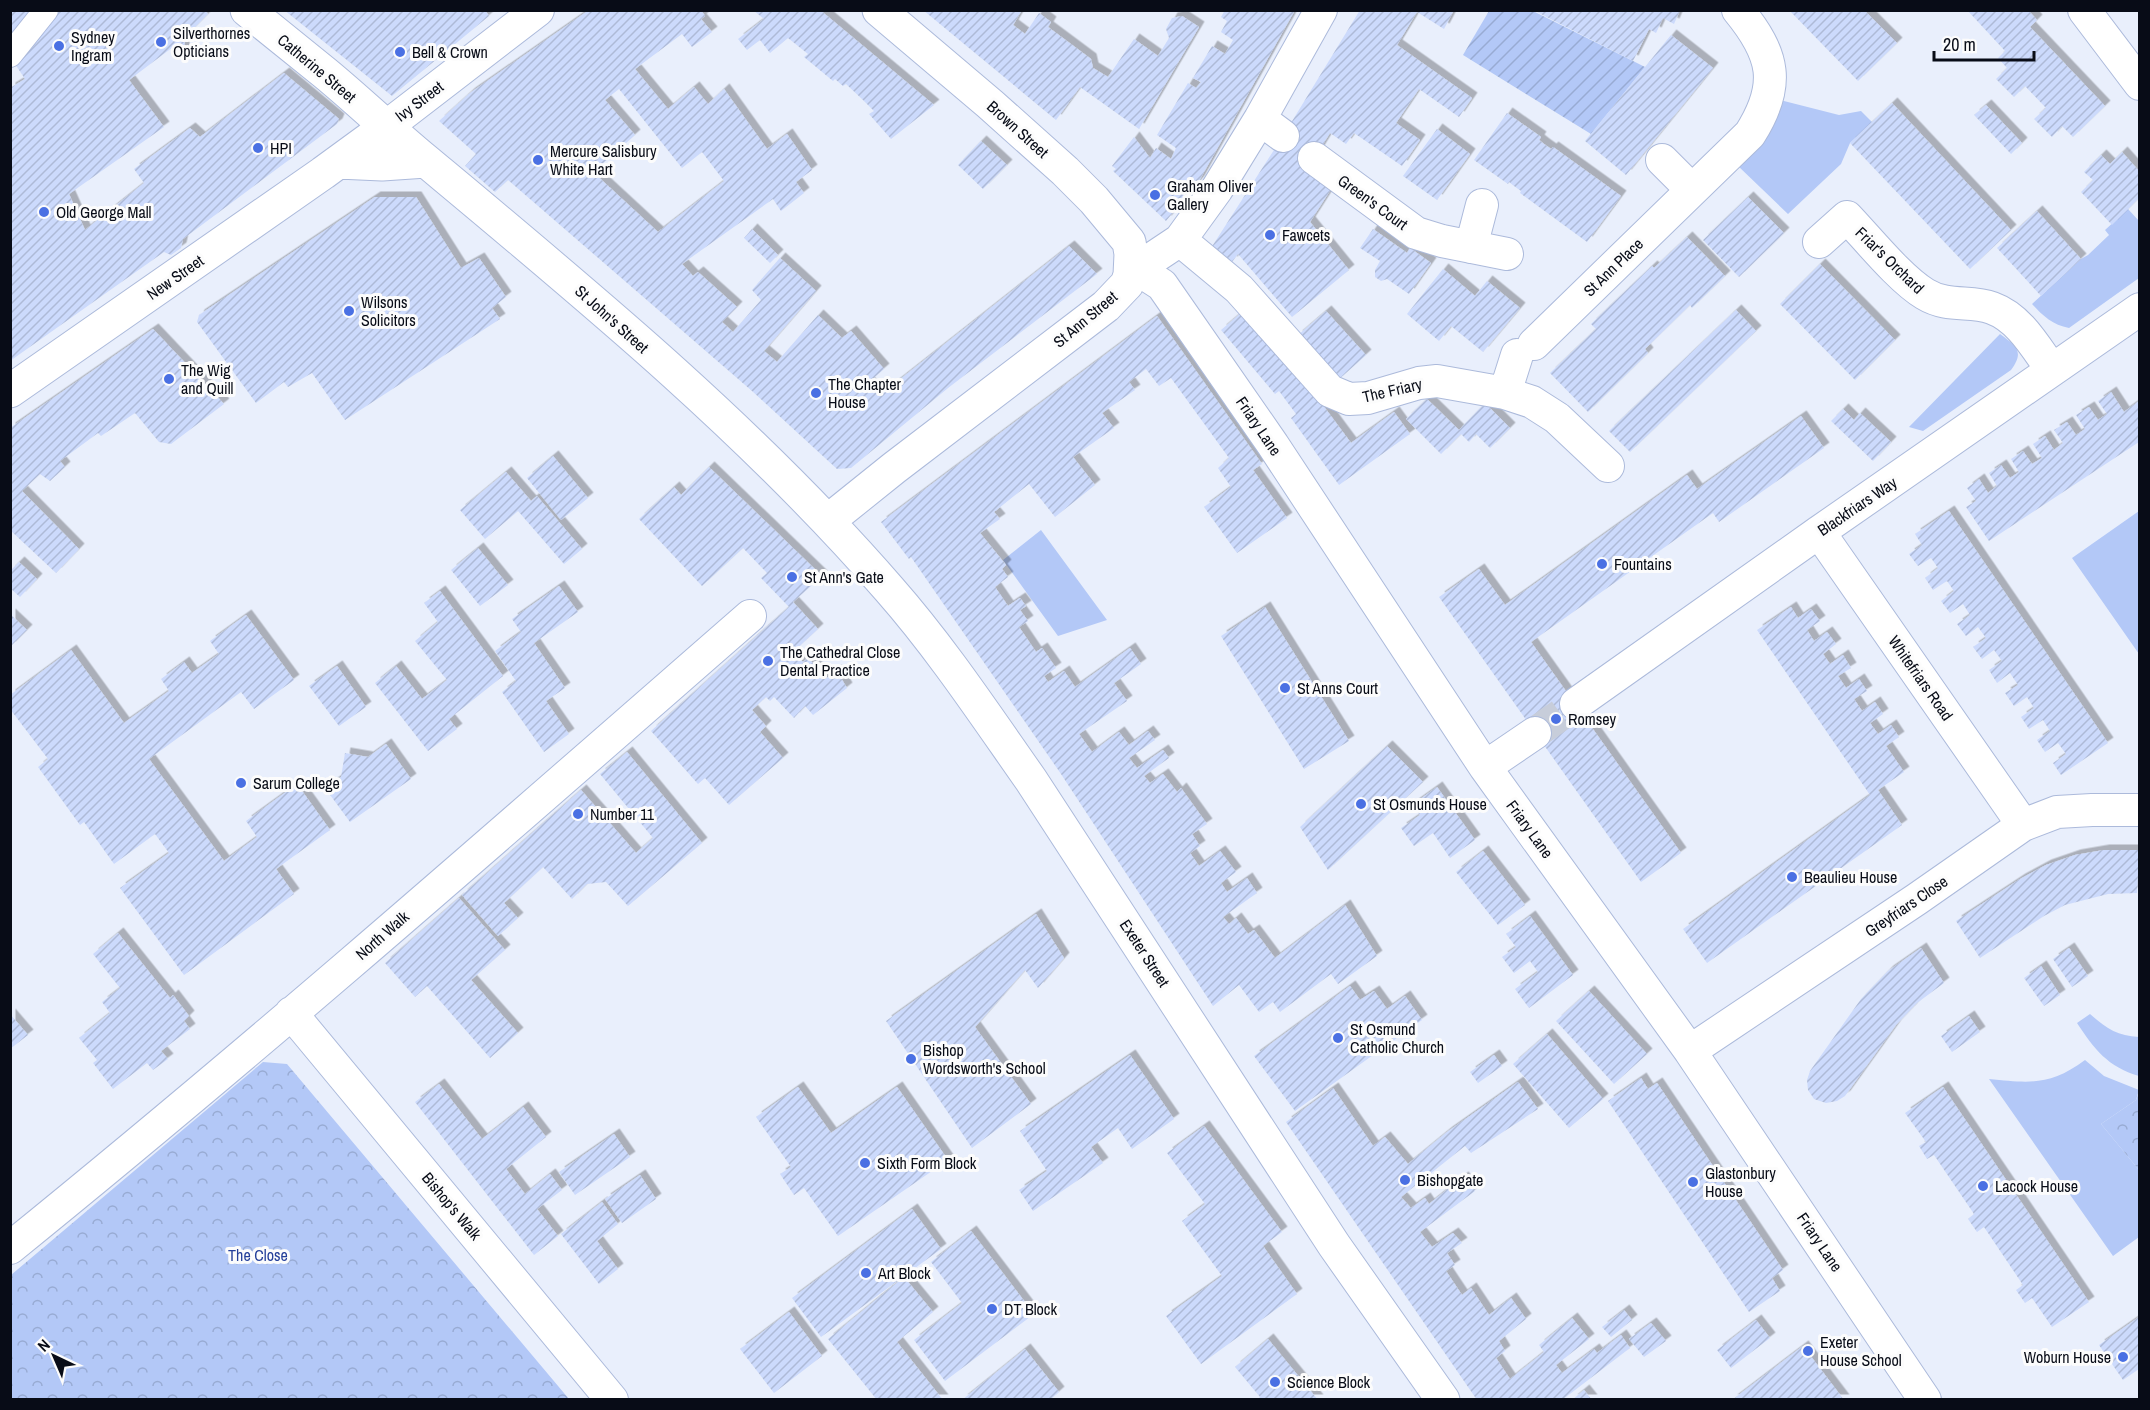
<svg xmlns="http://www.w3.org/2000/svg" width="2150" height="1410" viewBox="0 0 2150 1410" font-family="'Archivo Narrow',sans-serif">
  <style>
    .grass { fill: #b3c8f7 }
    .park { fill: url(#park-crowns) }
    .garden { fill: url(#garden-furrows) }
    .building { fill: url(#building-hatch); fill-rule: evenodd; filter: url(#shadow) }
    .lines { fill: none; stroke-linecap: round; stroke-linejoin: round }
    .minor-tunnel { stroke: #c7cdda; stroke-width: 32; stroke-dasharray: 32 16; stroke-linecap: butt }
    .pedestrian-casing { stroke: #acbadb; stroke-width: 26 }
    .minor-casing { stroke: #acbadb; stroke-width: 34 }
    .tertiary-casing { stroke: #acbadb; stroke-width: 35 }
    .pedestrian { stroke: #fff; stroke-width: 24 }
    .minor { stroke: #fff; stroke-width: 32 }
    .tertiary { stroke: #fff; stroke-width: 33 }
    .poi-dot { fill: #4a70e3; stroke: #fcfcfc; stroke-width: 2 }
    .labels { text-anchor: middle; stroke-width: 6; stroke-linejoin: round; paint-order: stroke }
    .poi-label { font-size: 16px; fill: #080c17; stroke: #fcfcfc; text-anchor: start }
    .street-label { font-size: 16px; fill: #080c17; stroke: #fcfcfc }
    .park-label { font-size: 16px; fill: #243f9a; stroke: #fcfcfc }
  </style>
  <defs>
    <pattern id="park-crowns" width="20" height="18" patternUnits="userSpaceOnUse" patternTransform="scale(1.5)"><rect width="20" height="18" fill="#b3c8f7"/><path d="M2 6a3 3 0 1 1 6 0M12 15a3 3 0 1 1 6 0" fill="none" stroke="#98abd3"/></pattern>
    <pattern id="garden-furrows" width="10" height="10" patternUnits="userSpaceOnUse" patternTransform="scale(1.5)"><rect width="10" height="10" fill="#b3c8f7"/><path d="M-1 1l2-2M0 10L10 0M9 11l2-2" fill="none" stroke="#98abd3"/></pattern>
    <pattern id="building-hatch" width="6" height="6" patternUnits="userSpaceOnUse" patternTransform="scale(1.5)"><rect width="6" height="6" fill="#ccdafc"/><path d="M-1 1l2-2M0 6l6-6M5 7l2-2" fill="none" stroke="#aebad7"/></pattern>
    <filter id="shadow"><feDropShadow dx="5.5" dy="-5.5" stdDeviation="0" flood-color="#0004"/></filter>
  </defs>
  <rect width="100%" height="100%" fill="#e9effc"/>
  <path class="grass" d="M1780,100l59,15 22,-4 11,11 -22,21 -9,21 -53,50 -51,-49z
    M2128,209l11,12v57l-70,50c-16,-3 -26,-12 -37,-24l49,-45 7,-4 21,-20 -4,-5z
    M2000,334c16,12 25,17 11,36l-88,61 -14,-4z
    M2139,511v143l-67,-96z
    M1041,530l66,90 -49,16 -55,-76z
    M2090,1014c16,14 27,22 49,23v39c-31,-9 -45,-27 -62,-53z
    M2085,1060l19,16 35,14 -3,10 -35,24 38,46v67l-26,19 -124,-177c41,4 61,7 96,-19z"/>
  <path class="park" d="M263,1062l24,2 282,335h-558v-124z
    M2139,1092v78l-38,-46 35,-24z"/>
  <path class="garden" d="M1489,11h44l112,56 -54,67 -128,-79z"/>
  <path class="building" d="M10,10h195l3,4 -23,23 -1,13 3,2 -4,5 -10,-10 -44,33 35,47 -95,67 16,36 59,-47 -10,-14 56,-41 10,9 84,-64 55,46 -2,5 -154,115 -2,9 -10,7 -7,-3 -154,109v-273l15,-9 -12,-18 10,-40 -13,13z
    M284,10h201l4,6 -97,80z
    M589,10h112l4,6 -4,3 11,13 -20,15 -10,-13 -47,35 33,40 26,-22 14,17 16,-15 43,60 20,-15 25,36 -16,12 8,11 -23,18 -8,-12 -91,65 11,12 5,-4 39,35 -15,15 11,10 28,-32 -9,-10 28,-32 36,33 -52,60 13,11 41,-47 24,23 9,-7 33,38 -15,13 11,13 189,-149 28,28 -149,114 -97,80 -14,1 -85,-78 -244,-211 -13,12 -30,-26 11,-12 -37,-33 31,-28zM619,89l63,79 20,-16 22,29 -66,51 -65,-60 42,-37 -30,-35z
    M753,10h67l114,95 -43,34 -22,-25 5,-3 -11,-11 -17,-16 -3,2 -8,-7 -2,2 -29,-24 4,-3 -20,-16 -18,15 -10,-13 -13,10 -9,-11 26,-20z
    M923,10h99l-9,15 12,9 14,-21 12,9 -3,5 43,32 2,9 15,9 26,-38 24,17 11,-18 -3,-9 6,-11 10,-2 17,11 -60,102 -59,-42 -24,33z
    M1225,10h70l-96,171 -33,40 -53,-50 3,-2 -4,-3 22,-29 16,21 6,-10 15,11 5,-11 -19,-13 31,-52 8,5 5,-6 -8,-4 19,-32 13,8 8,-14 -12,-8 6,-11 -6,-4z
    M1360,10h94l-10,19 -27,-17 -20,33 75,53 -13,19 -40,-28 -23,34 24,17 -18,26 -48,-33 -8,11 -16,-11 -23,37 26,16 -23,36 39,48 -57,47 -54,-63 -6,8 -21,-14 72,-112z
    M1533,10h147l-6,14 -11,-6 -7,15 -7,-4 -16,32z
    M1789,10h75l33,33 -39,38z
    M1967,10h61l9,10 -7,7 75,79 -32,31 -11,-11 -10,11 -18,-18 12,-11 -21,-22 -11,11 -18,-18 11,-11 -9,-10 7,-7z
    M1671,35l42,33 -87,107 -41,-34z
    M1892,103l119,127 -41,39 -120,-126z
    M1986,105l36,38 -11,11 -37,-39z
    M1507,113l34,24 -2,3 5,4 7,5 2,-2 68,49 -34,46 -67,-49 1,-2 -7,-5 -5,-4 -1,2 -34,-24z
    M1437,129l33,25 -33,46 -34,-24z
    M981,141l26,24 -24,24 -25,-24z
    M2122,152l17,19v27l-27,27 -31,-33 12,-12 -9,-8 17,-17 9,9z
    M375,197h41l45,71 18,-10 27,39 -14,11 8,11 -155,101 -33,-47 -24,14 -4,-5 -28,21 -59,-81 2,-7z
    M1748,197l36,36 -45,44 -36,-37z
    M2037,211l44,48 -40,37 -44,-48z
    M752,229l26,26 -8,8 -26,-25z
    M1373,229l34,24 3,-5 21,15 -22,31 -22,-15 -6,2 -6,-4v-7l5,-9 -20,-13z
    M1687,237l38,39 -33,32 -2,-3 -45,44 3,4 -60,59 -38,-39 46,-44 -5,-5 61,-58 2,2z
    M1820,264l75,76 -40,40 -75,-76z
    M1443,269l32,27 12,-15 33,27 -37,44 -32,-26 -12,15 -32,-27z
    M1736,310l20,21 -126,121 -21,-21z
    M1326,311l40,44 -29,26 -40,-45z
    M1241,313l55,64 3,-4 52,70 43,-31 16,22 -71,51 -48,-67 5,-4 -17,-23 -4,3 -54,-64z
    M1157,316l105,148 -9,6 34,48 -50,35 -33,-46 27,-20 -13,-19 11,-10 -58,-80 -12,8 -13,-17 -17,13 6,8 -33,23 12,15 -41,29 22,28 -40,32 -26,-33 -35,28 6,7 -20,14 26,32 -4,4 6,8 -13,10 13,19 12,-8 6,8 -6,4 8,11 -9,6 17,25 6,-4 14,20 -12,8 4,6 16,-11 11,16 55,-39 11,16 -27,19 13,18 -48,33 13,18 27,-20 10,13 19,-14 7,9 -26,18 8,10 26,-18 6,8 -25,18 6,7 13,-9 14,18 4,-4 26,36 -15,10 8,12 -10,7 9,13 21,-15 16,21 -15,11 6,9 20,-14 10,15 -34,24 6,7 7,-6 12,16 6,-4 21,28 70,-53 32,51 -39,28 -7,-10 -51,38 -7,-10 -14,10 -20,-27 -26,21 -152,-232 -150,-217 -2,2 -28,-37z
    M153,329l71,75 -53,40 -12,-2 -24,-29 -34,23 -3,-3 -38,28 5,6 -15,14 -10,-7 -18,17 57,58 -23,24 -46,-43v-102z
    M2111,392l13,20 15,-11v41l-150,99 -23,-34 10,-6 -9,-13 12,-9 9,14 9,-7 -8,-13 12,-8 9,13 9,-6 -8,-13 12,-8 9,13 10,-6 -9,-14 12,-8 9,14 9,-7 -9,-13 13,-8 9,13 9,-6 -9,-14 13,-8 9,13 9,-6 -9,-13z
    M1427,399l32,31 26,-27 25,25 -20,20 -14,-14 -7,8 -8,-8 -20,20 -35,-35z
    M1843,409l11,11 6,-7 31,29 -18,19 -42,-40z
    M1801,416l23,32 -105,74 -6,-9 -182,129 150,211 -40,29 -202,-285 40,-28 26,36 182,-130 10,14z
    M553,456l35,42 -27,22 -34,-42z
    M709,467l113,109 -29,26 25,27 -25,23 10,10 5,-4 19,20 9,-8 11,18 -34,27 -8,-9 -11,12 -20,-21 -4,4 -4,-4 -14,13 14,16 -6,6 23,26 -54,47 -24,-27 -7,6 -47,-53 138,-124 -28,-29 6,-5 -24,-25 -41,38 -63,-67 35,-32 7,8z
    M506,472l25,29 6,-5 45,53 -18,15 -46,-53 -33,28 -25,-29z
    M1949,511l159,232 -47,32 -8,-12 13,-9 -8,-11 -13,9 -8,-12 13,-9 -7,-11 -14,9 -8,-12 13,-9 -7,-11 -13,9 -9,-13 13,-8 -8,-12 -13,10 -8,-13 13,-9 -8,-11 -12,9 -9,-12 13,-9 -8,-11 -12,9 -9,-12 13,-9 -7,-11 -13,9 -9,-12 13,-10 -7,-10 -14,9 -8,-12 13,-10 -7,-10 -13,8 -9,-12 13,-9 -7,-11z
    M478,548l30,37 -28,21 -29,-36z
    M19,562l18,17 -17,18 -10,-9v-17z
    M559,586l19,26 -44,31 31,45 -19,13 23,33 -25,18 -42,-60 14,-11 -21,-30 26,-19 -9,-13z
    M440,591l63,85 -54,43 8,10 -29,22 -53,-68 21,-17 26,33 25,-19 -32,-39 23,-19 -14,-19z
    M1265,607l84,134 -45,28 -83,-133z
    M1791,607l7,11 13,-9 9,12 -13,9 7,11 13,-9 9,12 -13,10 7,10 13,-9 8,13 -13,8 8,12 13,-9 8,12 -13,8 8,12 13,-9 8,12 -13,9 8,11 13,-9 8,12 -13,9 18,26 -26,18 24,35 -195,138 -24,-34 187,-134 -113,-165z
    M10,614l17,16 -17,17z
    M246,615l48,65 -40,29 -13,-17 -92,67 75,102 33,-24 -11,-16 51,-37 33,46 -54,39 18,25 -110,81 -64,-87 49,-35 -14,-19 -41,30 -30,-42 -4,3 -42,-58 10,-8 -38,-50v-14l61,-45 53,73 45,-32 -8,-12 23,-17 8,11 27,-19 -9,-13z
    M337,666l29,41 -27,19 -30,-40z
    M386,744l25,35 -61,43 -25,-34 16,-11 4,-24 23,4z
    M1387,746l36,36 -95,88 -28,-43z
    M627,752l75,91 -74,63 -22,-24 -19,2 -15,15 -29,-32 -39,36 14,15 -20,18 -36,-41 119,-105 55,63 17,-15 -53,-64z
    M1437,787l38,53 -25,18 -17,-25 -19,13 -13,-18 19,-13 -8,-10z
    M2104,850h35l-2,43 -29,1 -43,11 -21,11 -64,42 -24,-37 64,-42 26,-14 29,-10z
    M1483,851l42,54 -27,20 -42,-53z
    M459,898l46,52 -34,30 47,53 -28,25 -63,-72 -12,11 -30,-34z
    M1036,914l28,44 -26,30 -13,-18 -50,57 56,77 -59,44 -86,-127z
    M1530,916l43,59 -44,33 -14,-19 23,-17 -8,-11 -16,12 -12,-16 14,-10 -10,-13z
    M118,933l52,65 3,-3 16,21 -5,5 6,8 -29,22 7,8 -15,11 -6,-7 -34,26 -20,-26 4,-3 -18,-22 31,-25 -8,-11 18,-14 -27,-34z
    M1921,948l23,35 -27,20 -21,22 -51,71 -8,5 -11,2 -12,-4 -6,-9 -1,-10 3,-9 51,-72 27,-28z
    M2069,948l19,28 -16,11 -19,-28z
    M2041,966l19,29 -16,11 -20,-28z
    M1350,986l10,14 14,-9 13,18 18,-13 17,24 -127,91 -41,-55z
    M1589,991l58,63 -33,30 -58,-63z
    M10,1014l18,21 -18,14z
    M1969,1016l11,16 -28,20 -11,-16z
    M1547,1034l56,65 -34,29 -56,-64z
    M1130,1055l44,64 -42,30 -14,-21 -27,19 12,16 -70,48 -14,-21 28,-19 -27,-40z
    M1494,1055l8,11 -24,17 -8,-11z
    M1641,1078l7,11 9,-6 126,187 -11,8 8,13 -31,21 -141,-211z
    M1518,1082l20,27 -67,44 -6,-7 -64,51 10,11 14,-10 4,6 34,-27 12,14 -55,41 12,15 21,-14 9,10 -15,10 8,12 -9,6 16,24 9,-7 18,27 22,-17 15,21 -27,22 6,10 -9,7 14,21 34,-27 -5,-7 33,-27 17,21 -33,26 6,8 32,-24 3,4 24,-18 9,13 -68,52h-85l-191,-278 47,-34 40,58 12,-9 23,27 39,-32z
    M439,1084l43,55 41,-32 23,30 -40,32 19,25 25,-20 12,16 -25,19 21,27 -24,19 -119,-153z
    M798,1087l33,46 66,-46 51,73 -110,76 -34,-48 -10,7 -14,-21 11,-7 -35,-50z
    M1943,1087l146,215 -37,25 -20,-29 -7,5 -9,-13 7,-5 -39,-58 -7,5 -9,-13 6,-5 -40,-59 -7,4 -8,-13 7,-4 -21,-29z
    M1204,1126l78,106 -19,14 34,48 -96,70 -35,-48 56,-40 -40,-55 23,-17 -38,-51z
    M614,1134l16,23 -55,38 -16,-23z
    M640,1175l16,24 -34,24 -17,-24z
    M602,1202l16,22 -21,17 21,28 -19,15 -38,-50z
    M912,1209l29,40 -120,88 -29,-39z
    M971,1231l63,83 -89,67 -31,-41 48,-37 -31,-41z
    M904,1277l29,35 -36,30 46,58h-66l-49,-61z
    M1624,1310l8,10 -21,17 -9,-10z
    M789,1312l33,44 -48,37 -34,-44z
    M2139,1317v52l-16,11 -24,-35z
    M1756,1320l14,18 -39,30 -14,-18z
    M1651,1323l15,18 -22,16 -15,-18z
    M1268,1339l50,61h-61l3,-3 -25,-30z
    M1803,1346l41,54h-112z
    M1025,1349l34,43 -9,8h-88z
    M1584,1390l8,10h-20z"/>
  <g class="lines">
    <path class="minor-tunnel" d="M1535,733l41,-29"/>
    <g class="pedestrian-casing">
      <path id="pedestrian" d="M10,55l36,-45"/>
    </g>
    <g class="minor-casing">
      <path id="minor" d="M2084,10l56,74
        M1260,119l23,17
        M386,127l152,-117
        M1314,158l102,75 26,8 65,13
        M1662,160l30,30
        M1180,240l59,49 91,102 19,8 19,-1 51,-15 18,-2 68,12 27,9 25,16 51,48
        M1819,242l28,-25c21,22 53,62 78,77 23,14 45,6 67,14 28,10 44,40 60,62
        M1471,247l11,-42
        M1131,265l31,20 111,160 212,322 205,284 235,349
        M1131,265l22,-7 27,-18 37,-51 43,-70 61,-109
        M1534,344l216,-210c31,-49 25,-79 -12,-124
        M1505,393l12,-38
        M1819,532l204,293
        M1576,704l243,-172 321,-223
        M1485,767l50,-34
        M291,1013l321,387
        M1690,1051l227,-152 106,-74 34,-13 35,-2h48
        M10,1248c252,-204 496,-419 740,-632"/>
    </g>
    <g class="tertiary-casing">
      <path id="tertiary" d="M247,10c26,21 52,42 78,63 34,28 66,59 100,87 162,135 326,270 464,429 52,59 97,127 142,191l303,465 109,155
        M338,162l44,2 44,-3
        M10,391l313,-218 63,-46
        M828,521l66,-53 212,-162 21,-22 3,-9 1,-21 -2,-12 -35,-42 -29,-29 -75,-67 -111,-94"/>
    </g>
    <use href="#pedestrian" class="pedestrian"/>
    <use href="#minor" class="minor"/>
    <use href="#tertiary" class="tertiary"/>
  </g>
  <g class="poi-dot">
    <circle cx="161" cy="42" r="6"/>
    <circle cx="59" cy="46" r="6"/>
    <circle cx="400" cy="52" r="6"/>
    <circle cx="258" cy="148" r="6"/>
    <circle cx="538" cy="160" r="6"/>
    <circle cx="1155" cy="195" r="6"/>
    <circle cx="44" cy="212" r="6"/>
    <circle cx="1270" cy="235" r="6"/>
    <circle cx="349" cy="311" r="6"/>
    <circle cx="169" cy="379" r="6"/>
    <circle cx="816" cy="393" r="6"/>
    <circle cx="1602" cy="564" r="6"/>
    <circle cx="792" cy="577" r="6"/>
    <circle cx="768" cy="661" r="6"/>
    <circle cx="1285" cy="688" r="6"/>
    <circle cx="1556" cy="719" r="6"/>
    <circle cx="241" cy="783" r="6"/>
    <circle cx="1361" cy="804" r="6"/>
    <circle cx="578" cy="814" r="6"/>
    <circle cx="1792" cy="877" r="6"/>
    <circle cx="1338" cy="1038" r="6"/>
    <circle cx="911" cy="1059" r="6"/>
    <circle cx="865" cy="1163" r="6"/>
    <circle cx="1405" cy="1180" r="6"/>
    <circle cx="1693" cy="1182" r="6"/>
    <circle cx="1983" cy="1186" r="6"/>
    <circle cx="866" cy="1273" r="6"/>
    <circle cx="992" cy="1309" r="6"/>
    <circle cx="1808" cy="1351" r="6"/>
    <circle cx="2123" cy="1357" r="6"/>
    <circle cx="1275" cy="1382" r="6"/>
  </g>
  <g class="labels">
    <g class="poi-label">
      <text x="173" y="39">Silverthornes<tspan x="173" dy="18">Opticians</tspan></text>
      <text x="71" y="43">Sydney<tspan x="71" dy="18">Ingram</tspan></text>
      <text x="412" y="58">Bell &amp; Crown</text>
      <text x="270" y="154">HPI</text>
      <text x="550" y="157">Mercure Salisbury<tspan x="550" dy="18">White Hart</tspan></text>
      <text x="1167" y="192">Graham Oliver<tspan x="1167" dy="18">Gallery</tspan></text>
      <text x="56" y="218">Old George Mall</text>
      <text x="1282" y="241">Fawcets</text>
      <text x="361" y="308">Wilsons<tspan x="361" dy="18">Solicitors</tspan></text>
      <text x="181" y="376">The Wig<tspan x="181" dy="18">and Quill</tspan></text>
      <text x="828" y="390">The Chapter<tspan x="828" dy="18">House</tspan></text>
      <text x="1614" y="570">Fountains</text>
      <text x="804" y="583">St Ann's Gate</text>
      <text x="780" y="658">The Cathedral Close<tspan x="780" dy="18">Dental Practice</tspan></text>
      <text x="1297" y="694">St Anns Court</text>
      <text x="1568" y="725">Romsey</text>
      <text x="253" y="789">Sarum College</text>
      <text x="1373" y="810">St Osmunds House</text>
      <text x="590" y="820">Number 11</text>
      <text x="1804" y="883">Beaulieu House</text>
      <text x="1350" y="1035">St Osmund<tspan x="1350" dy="18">Catholic Church</tspan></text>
      <text x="923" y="1056">Bishop<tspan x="923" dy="18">Wordsworth's School</tspan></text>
      <text x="877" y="1169">Sixth Form Block</text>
      <text x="1705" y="1179">Glastonbury<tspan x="1705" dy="18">House</tspan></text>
      <text x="1417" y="1186">Bishopgate</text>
      <text x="1995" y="1192">Lacock House</text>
      <text x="878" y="1279">Art Block</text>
      <text x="1004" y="1315">DT Block</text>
      <text x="1820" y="1348">Exeter<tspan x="1820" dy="18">House School</tspan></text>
      <text x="2111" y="1363" text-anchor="end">Woburn House</text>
      <text x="1287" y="1388">Science Block</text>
    </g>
    <g class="street-label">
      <text transform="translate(317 68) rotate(40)" y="6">Catherine Street</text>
      <text transform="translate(419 101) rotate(-37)" y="6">Ivy Street</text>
      <text transform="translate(1018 129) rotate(42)" y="6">Brown Street</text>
      <text transform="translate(1373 202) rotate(36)" y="6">Green's Court</text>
      <text transform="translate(1890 260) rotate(44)" y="6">Friar's Orchard</text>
      <text transform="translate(1613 267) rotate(-44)" y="6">St Ann Place</text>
      <text transform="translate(175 277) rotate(-35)" y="6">New Street</text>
      <text transform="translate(612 319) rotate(42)" y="6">St John's Street</text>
      <text transform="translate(1085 319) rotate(-40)" y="6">St Ann Street</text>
      <text transform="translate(1392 390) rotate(-13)" y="6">The Friary</text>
      <text transform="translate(1259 426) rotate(56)" y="6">Friary Lane</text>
      <text transform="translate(1857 506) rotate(-34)" y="6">Blackfriars Way</text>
      <text transform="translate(1921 678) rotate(55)" y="6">Whitefriars Road</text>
      <text transform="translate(1530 829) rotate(54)" y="6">Friary Lane</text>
      <text transform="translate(1906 906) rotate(-34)" y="6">Greyfriars Close</text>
      <text transform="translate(382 935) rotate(-41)" y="6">North Walk</text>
      <text transform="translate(1145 953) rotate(57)" y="6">Exeter Street</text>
      <text transform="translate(452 1206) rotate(50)" y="6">Bishop's Walk</text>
      <text transform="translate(1820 1242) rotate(56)" y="6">Friary Lane</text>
    </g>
    <g class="park-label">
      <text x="258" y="1261">The Close</text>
    </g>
  </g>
  <rect width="2150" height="1410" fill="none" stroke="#080c17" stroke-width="24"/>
  <g transform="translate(54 1356) rotate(316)" stroke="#fcfcfc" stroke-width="4.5" paint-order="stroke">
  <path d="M0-4.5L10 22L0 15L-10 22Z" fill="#080c17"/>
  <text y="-9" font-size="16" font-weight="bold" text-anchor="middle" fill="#080c17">N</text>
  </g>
  <path d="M1934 51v9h100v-9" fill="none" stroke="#080c17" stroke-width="3"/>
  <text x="1943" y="51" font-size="18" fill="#080c17" stroke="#fcfcfc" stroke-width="4.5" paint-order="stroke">20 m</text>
</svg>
